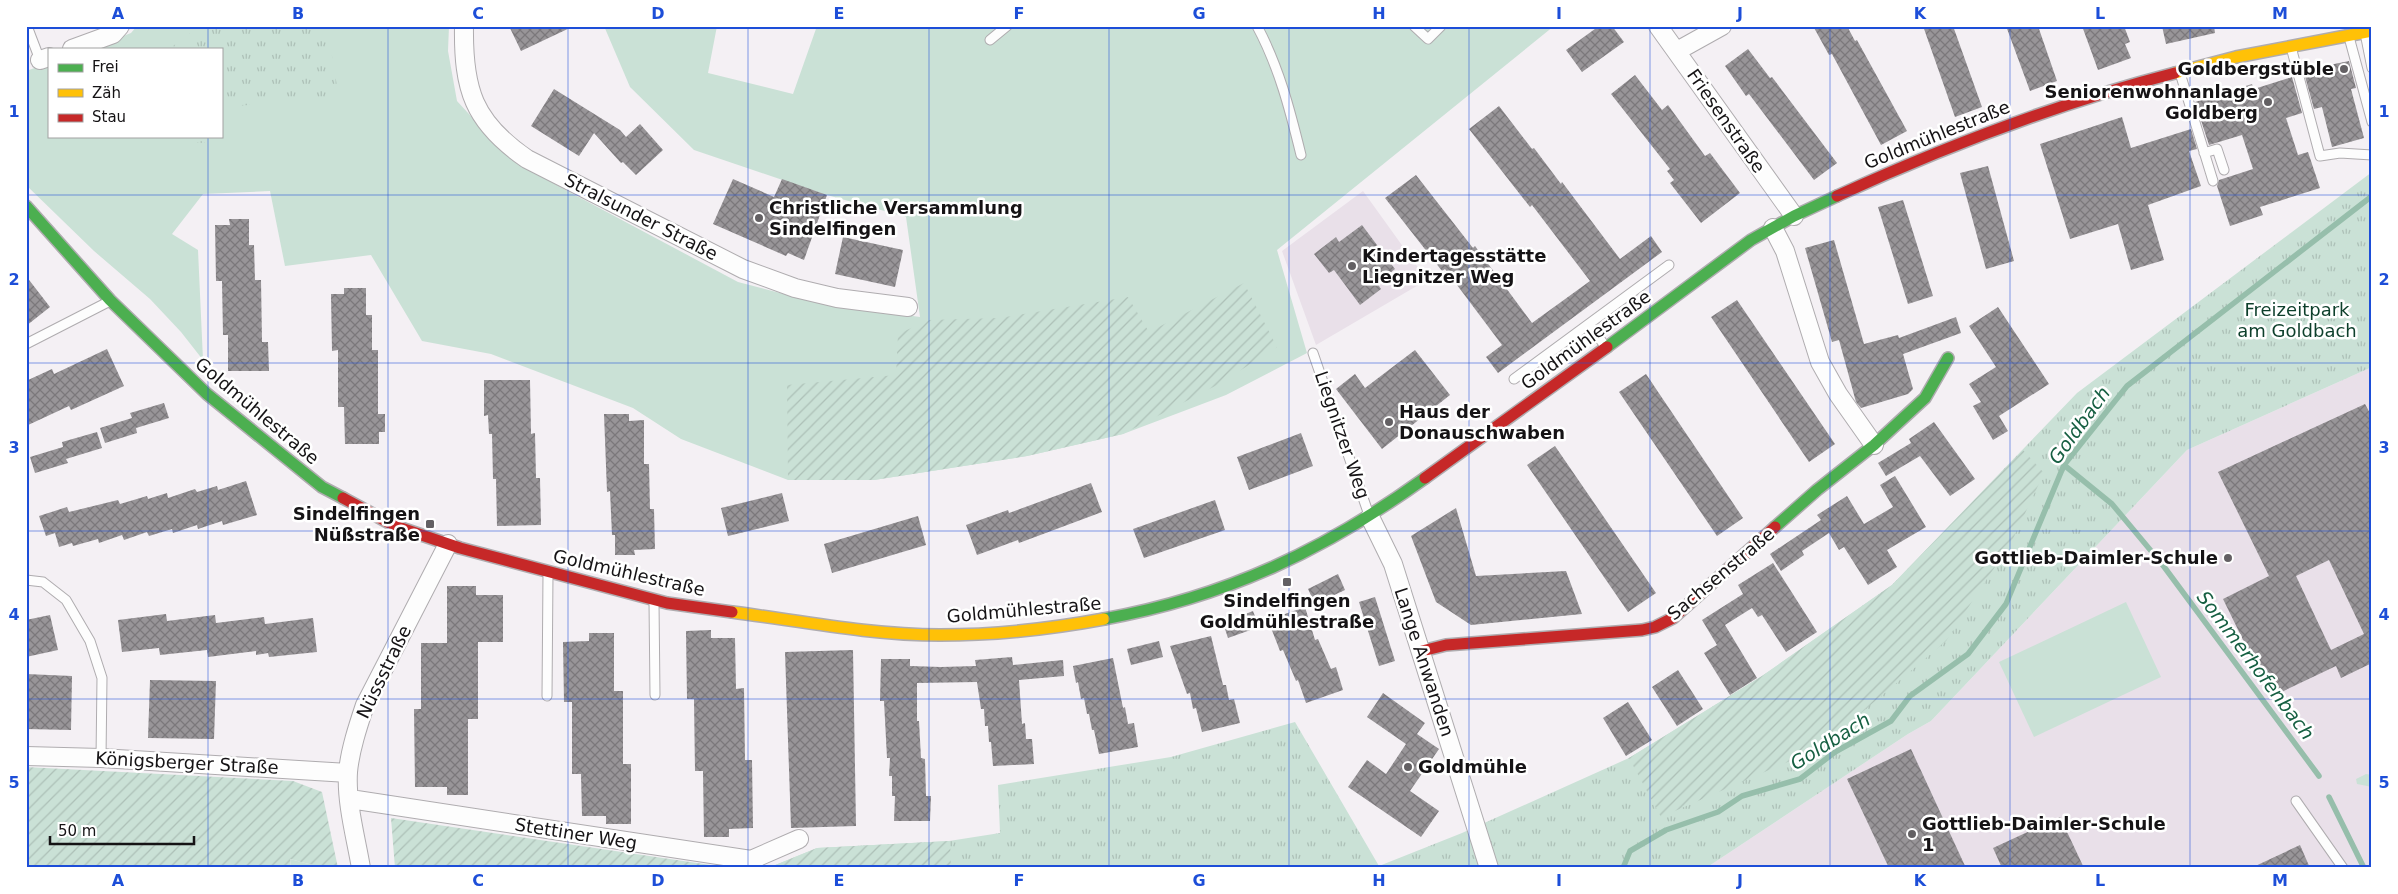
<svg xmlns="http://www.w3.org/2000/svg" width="2398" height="894" viewBox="0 0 2398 894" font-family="'DejaVu Sans',sans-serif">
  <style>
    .built { fill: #e9e0e9 }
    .grass { fill: #cae1d6 }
    .park { fill: url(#park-tufts) }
    .garden { fill: url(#garden-furrows) }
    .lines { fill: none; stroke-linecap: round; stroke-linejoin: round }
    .stream { stroke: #96beab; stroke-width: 5.5 }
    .building { fill: url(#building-cross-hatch); fill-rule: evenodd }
    .lane-casing { stroke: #afacaf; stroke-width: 11 }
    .street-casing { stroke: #afacaf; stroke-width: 20 }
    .fast-casing { stroke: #afacaf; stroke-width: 14 }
    .slow-casing { stroke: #afacaf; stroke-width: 14 }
    .jam-casing { stroke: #afacaf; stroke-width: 14 }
    .lane { stroke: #fdfdfd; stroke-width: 9 }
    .street { stroke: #fdfdfd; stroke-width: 18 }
    .fast { stroke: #4caf50; stroke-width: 11 }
    .slow { stroke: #ffc107; stroke-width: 11 }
    .jam { stroke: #c62828; stroke-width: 11 }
    .grid { fill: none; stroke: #1d4ed8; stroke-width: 1; stroke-opacity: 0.55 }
    .poi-dot { fill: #636063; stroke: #fff; stroke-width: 2 }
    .labels { text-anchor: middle; stroke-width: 5; stroke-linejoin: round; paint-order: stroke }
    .poi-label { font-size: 18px; font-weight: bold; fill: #151315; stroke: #fff; text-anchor: start }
    .street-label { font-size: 18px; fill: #151315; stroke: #fff }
    .park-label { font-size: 18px; fill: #0d3f2b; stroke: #fff }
    .water-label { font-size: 19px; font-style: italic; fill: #165f42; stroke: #fff }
    .neatline { fill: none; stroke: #1d4ed8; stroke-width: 2 }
    .grid-label { font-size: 16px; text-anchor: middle; font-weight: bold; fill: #1d4ed8 }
  </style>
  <defs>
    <pattern id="park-tufts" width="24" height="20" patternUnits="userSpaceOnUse" patternTransform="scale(1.25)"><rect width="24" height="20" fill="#cae1d6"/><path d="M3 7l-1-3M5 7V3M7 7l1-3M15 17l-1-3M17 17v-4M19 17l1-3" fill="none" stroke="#adc0b7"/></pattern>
    <pattern id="garden-furrows" width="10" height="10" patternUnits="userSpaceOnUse" patternTransform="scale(1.25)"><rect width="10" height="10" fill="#cae1d6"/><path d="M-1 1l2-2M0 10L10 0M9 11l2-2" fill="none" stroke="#adc0b7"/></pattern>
    <pattern id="building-cross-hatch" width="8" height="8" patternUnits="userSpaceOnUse" patternTransform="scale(1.25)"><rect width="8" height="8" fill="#989598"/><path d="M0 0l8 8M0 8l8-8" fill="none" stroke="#7b787b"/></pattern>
  </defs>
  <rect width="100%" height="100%" fill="#f4f0f4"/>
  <path class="built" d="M1363,191l64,89 -111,65 -34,-94z
    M2372,367v501h-666l202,-134 23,-13 256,-271z"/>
  <path class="grass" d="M137,26h312l-1,25 9,50 47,51 56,35 178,95 76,20 106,15 -14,-100 -79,-22 -133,-45 -64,-63 -26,-61h113l-9,47 85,21 24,-68h737l-277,224 30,103 -81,42 -103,39 -96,22 -153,24h-86l-107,-41 -48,-31 -142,-54 -69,-13 -51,-86 -86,11 -15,-75 -67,3 -31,40 26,16 5,110 -22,-28 -31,-33 -56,-48 -68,-66v-114l23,-8v73h172v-87h-131l41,-16z
    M2126,602l35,75 -127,60 -35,-75z
    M2366,774l6,1v12l-15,-3 -1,-5z"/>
  <path class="park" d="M200,26h127l12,72 -104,8 -14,16v-73h-52z
    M106,136h103l-5,7z
    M2372,172v195l-185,83 -256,271 -23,13 -202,134h-938l49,-20 132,-7 51,-8 -2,-48 173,-28 124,-35 84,144 83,-33 167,-75 133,-82 130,-91 185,-192z
    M290,859l34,9h-33z"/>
  <path class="garden" d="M1244,283l33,64 -58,37 -96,50 -96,22 -153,24h-86l-1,-95 109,-10 2,-41 31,-14 70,-2 129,-21 21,35z
    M2023,450l21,23 -32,68 -66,100 -126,107 -159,69 -32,-59 133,-82 130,-91z
    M26,767l267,14 29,11 16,76h-14l-34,-9 1,9h-265z
    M391,818l340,50h-336z
    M950,841l1,27h-183l49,-20z"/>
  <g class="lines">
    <path class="stream" d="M2064,465l48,39 50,60 157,212
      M2329,797l35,71
      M1623,868l7,-17 36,-21 52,-18 24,-16 58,-17 35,-27 56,-31 19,-25 58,-42 38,-50 58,-139 63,-79 245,-190"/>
  </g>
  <path class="building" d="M509,26h65l-53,25z
    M1599,26h13l12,16 -42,30 -16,-22z
    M1813,26h34l8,15 2,-1 50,91 -26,14 -49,-91 -3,1z
    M1923,26h30l29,81 -27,10z
    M2006,26h32l19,55 -27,10z
    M2082,26h42l6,16 -5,2 6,14 -33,12z
    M2162,26h52l1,7 -49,11z
    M1748,49l22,29 2,-1 65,86 -23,17 -65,-86 -3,2 -21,-30z
    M2349,61l7,27 -5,1 13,49 -32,9 -10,-40 -8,2 -10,-36 1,-3z
    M1635,75l27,35 6,-5 37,51 5,-3 30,40 -39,30 -31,-40 4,-3 -7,-9 3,-2 -59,-75z
    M2292,77l10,36 -16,5 12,37 10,-3 12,36 -60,19 3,8 -33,11 -13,-40 2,-6 34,-11 -11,-34 -33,10 -14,-43 57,-18 2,5z
    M554,89l66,41 6,7 14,-13 23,26 -27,25 -13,-13 -2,1 -27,-30 -15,23 -48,-30z
    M1499,106l33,43 2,-1 27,36 1,-2 58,77 31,-23 11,16 -164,121 -12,-16 16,-12 -57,-76 -3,2 -57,-73 31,-23 57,73 2,-2 57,77 58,-42 -58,-76 -2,2 -61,-78z
    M2122,117l9,31 60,-19 6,20 -8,2 12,35 -53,19 16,55 -33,10 -13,-46 -48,15 -30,-95z
    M1988,166l26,95 -28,8 -26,-96z
    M733,179l41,18 8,-18 45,16 -23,65 -16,-7 -2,3 -73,-32z
    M1903,200l30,96 -25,8 -30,-97z
    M229,219h20v26h5l1,35h6l1,62h6l1,29h-41v-36h-5l-1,-54h-6l-1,-56h15z
    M1362,225l33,44 -18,14 4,6 -21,16 -26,-35 -5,3 -15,-19 22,-17 3,5z
    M843,237l60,13 -8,37 -60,-13z
    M1834,240l30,104 34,-9 1,3 57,-21 5,16 -58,21 10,35 -5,5 -47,14 -5,-6 -17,-62 -7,2 -27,-94z
    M26,276l24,31 -24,19z
    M344,288h22v27h6v35h6v64h7v18h-6v12h-34l-1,-37h-6v-57l-6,1 -1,-57h13z
    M1737,300l98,144 -26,18 -98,-145z
    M1998,307l51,77 -50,32 9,15 -15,9 -20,-34 8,-4 -12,-18 27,-17 -27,-41z
    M107,349l17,37 -53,24 -2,-4 -43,20v-45l26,-12 2,5z
    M1415,350l35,45 -68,54 -46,-60 19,-15 10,14z
    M1646,374l97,144 -26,18 -98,-144z
    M484,380h46l1,54 4,-1 1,45h4l1,47 -44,1 -1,-47h-3l-1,-45h-3l-1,-19 -4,1z
    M164,403l5,15 -33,10 1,5 -32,10 -5,-15 32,-10 -2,-5z
    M2365,404l7,13v246l-31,15 -5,-12 -65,31 -48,-98 46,-23 -51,-104zM2329,560l35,74 -33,16 -35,-74z
    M604,414h25v7l15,-1v44h5l1,45h4l1,40 -21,1 1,5h-20v-20h-3l-2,-44 -3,1z
    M1934,422l41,57 -25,17 -30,-40 -34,20 -8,-13 33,-20 -2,-4z
    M97,432l5,16 -36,11 2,4 -33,10 -5,-16 33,-10 -1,-5z
    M1301,433l12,33 -64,24 -12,-33z
    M1555,446l101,147 -28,19 -101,-147z
    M1895,476l31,51 -39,23 10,17 -29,18 -24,-38 -5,3 -10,-17 -27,18 2,4 -23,16 -11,-17 51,-34 -4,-5 30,-19 17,28 29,-17 -13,-22z
    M246,481l11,34 -34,10 -1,-4 -24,8 -1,-4 -24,8 -1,-4 -23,7 -2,-4 -23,8 -2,-5 -23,8 -1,-4 -25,7 -1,-3 -13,4 -4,-14 -9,3 -7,-20 28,-9 2,5 49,-12 2,4 27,-8 1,3 19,-6 1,5 27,-9 2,3 20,-6 1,4z
    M1091,483l11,29 -83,31 -1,-3 -41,15 -11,-30 42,-15 1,3z
    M782,493l7,28 -61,15 -7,-28z
    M1215,500l10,30 -81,28 -11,-29z
    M1456,508l20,68 90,-5 16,43 -111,11 -35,-23 -25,-66z
    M918,516l8,29 -94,28 -8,-29z
    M1773,563l44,69 -31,20 -24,-37 -4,2 -6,-9 -27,17 32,53 -27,17 -26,-42 13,-8 -15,-25 41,-26 -5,-9z
    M1338,574l7,16 -30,14 -7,-15z
    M447,586h29v9h27v47h-25v77h-10v76h-21v-8h-32l-1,-78h7v-66h26z
    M1375,597l20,64 -16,5 -20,-64z
    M1305,607l10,33 3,-1 13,30 5,-2 7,23 -37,13 -8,-23 -2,1 -13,-31 -3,1 -12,-31z
    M1253,611l6,16 -31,11 -5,-15z
    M166,614l1,7 48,-6 1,8 48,-6 1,7 48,-6 4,34 -48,5 -1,-4 -12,2v-4l-48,6 -1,-7 -47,5 -1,-7 -37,4 -4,-32z
    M50,615l8,35 -32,7v-37z
    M711,630v8h24l1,51 8,-1 1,72h7l1,68 -24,1v8h-25l-1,-66h-8l-1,-72h-7l-1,-68z
    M589,633h25v58h9v73h8v60h-25v-8h-24l-1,-42h-9v-72h-8l-1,-60 26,-1z
    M1211,636l12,49h3l3,15 5,-1 6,24 -38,9 -6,-24 -3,1 -3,-16 -3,1 -17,-48z
    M1159,641l4,16 -32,8 -4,-16z
    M853,650l3,176 -65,2 -6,-176z
    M1012,657l1,8 50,-5 1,16 -45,4 3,44 3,-1 1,16h6l2,25 -41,2 -2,-24h-2l-1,-16h-3l-1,-17h-3l-4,-27 -60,1v38h2l2,37 4,1 1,37h5l-1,25h-36l1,-25h-3v-20h-3l1,-18h-3l-3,-57h-4l1,-42h29v7l31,1 35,-1 -1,-6z
    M1113,658l10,50 2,-1 3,17 6,-1 4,24 -39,7 -5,-24h-2l-3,-16h-2l-3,-16 -3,1 -3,-17 -2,1 -3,-17z
    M1678,670l25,39 -26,17 -25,-39z
    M26,674l46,2 -1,54 -45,-1z
    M150,680l66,1 -2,58 -66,-1z
    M1383,693l42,30 -8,11 22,15 -29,42 29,20 -18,26 -73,-50 19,-27 19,14 20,-30 -39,-27z
    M1628,702l24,38 -26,16 -23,-38z
    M1911,749l55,119h-77l-32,-68 -10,-21z
    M2060,817l24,51h-82l-9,-20z
    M2300,845l10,23h-59z"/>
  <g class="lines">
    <g class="lane-casing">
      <path id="lane" d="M27,26l13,34
        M1257,26c22,41 33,84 44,129
        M1414,26l14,13 13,-13
        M2365,33l7,35
        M2349,37l23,85
        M990,40l17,-14
        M2291,47l29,109 20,-3 32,2
        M2180,73l33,108
        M2204,153l13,-4 7,21
        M1589,324l16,22
        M26,344l82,-42
        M1313,353l56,162
        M1514,379l155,-114
        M26,580l17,2 23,18 24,41 12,37 -1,80
        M654,602l1,93
        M547,696l1,-122
        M2296,801l47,67"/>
    </g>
    <g class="street-casing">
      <path id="street" d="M464,26c-1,63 9,96 63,133l216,110 52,19 42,10 71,9
        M1658,26l136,190
        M72,49l41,-15 7,-8
        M1677,51l45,-25
        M40,60l9,-3
        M1773,228l12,23 35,111 18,32 36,51
        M1370,517l23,47 96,304
        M26,756l75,2 247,15
        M350,799l401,61 48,-21
        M361,868c-5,-30 -15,-65 -13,-96 2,-22 10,-46 17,-67l83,-161"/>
    </g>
    <g class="fast-casing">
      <path id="fast" d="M26,206l84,94 97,94 115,93 21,11
        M1607,347l144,-107 43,-24 43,-20
        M1775,527l42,-37 57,-45 51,-47 23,-40
        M1104,619c122,-22 221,-69 321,-141"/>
    </g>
    <g class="slow-casing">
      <path id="slow" d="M2175,73l61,-16 136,-26
        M732,612c69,9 139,23 208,23 55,0 110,-6 164,-16"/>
    </g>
    <g class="jam-casing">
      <path id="jam" d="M1837,196c109,-50 222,-93 338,-123
        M1425,478l182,-131
        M343,498l52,28 65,22 207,55 65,9
        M1422,651l24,-6 196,-15 13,-3 18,-9 102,-91"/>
    </g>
    <use href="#lane" class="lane"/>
    <use href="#street" class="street"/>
    <use href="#fast" class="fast"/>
    <use href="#slow" class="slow"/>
    <use href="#jam" class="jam"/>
  </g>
  <path class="grid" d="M208,26v23M388,26v842M568,26v842M748,26v842M929,26v842M1109,26v842M1289,26v842M1469,26v842M1650,26v842M1830,26v842M2010,26v842M2190,26v842M208,136v732M26,195h2346M26,363h2346M26,531h2346M26,699h2346"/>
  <g class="poi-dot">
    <circle cx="2344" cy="69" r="5"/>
    <circle cx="2268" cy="102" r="5"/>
    <circle cx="759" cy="218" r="5"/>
    <circle cx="1352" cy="266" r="5"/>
    <circle cx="1389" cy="422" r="5"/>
    <rect x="425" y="519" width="10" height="10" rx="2.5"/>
    <circle cx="2228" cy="558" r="5"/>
    <rect x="1282" y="577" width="10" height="10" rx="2.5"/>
    <circle cx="1408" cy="767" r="5"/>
    <circle cx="1912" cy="834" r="5"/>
  </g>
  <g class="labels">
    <g class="poi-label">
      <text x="2334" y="75" text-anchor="end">Goldbergstüble</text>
      <text x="2258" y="98" text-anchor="end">Seniorenwohnanlage<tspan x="2258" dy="21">Goldberg</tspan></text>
      <text x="769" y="214">Christliche Versammlung<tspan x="769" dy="21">Sindelfingen</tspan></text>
      <text x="1362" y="262">Kindertagesstätte<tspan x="1362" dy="21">Liegnitzer Weg</tspan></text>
      <text x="1399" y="418">Haus der<tspan x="1399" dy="21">Donauschwaben</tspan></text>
      <text x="420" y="520" text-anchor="end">Sindelfingen<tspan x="420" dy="21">Nüßstraße</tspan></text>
      <text x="2218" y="564" text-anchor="end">Gottlieb-Daimler-Schule</text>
      <text x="1287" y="607" text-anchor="middle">Sindelfingen<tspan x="1287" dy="21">Goldmühlestraße</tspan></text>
      <text x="1418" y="773">Goldmühle</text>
      <text x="1922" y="830">Gottlieb-Daimler-Schule<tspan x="1922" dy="21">1</tspan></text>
    </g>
    <g class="street-label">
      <text transform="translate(1726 121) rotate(55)" y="6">Friesenstraße</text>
      <text transform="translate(1937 135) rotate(-22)" y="6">Goldmühlestraße</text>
      <text transform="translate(641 217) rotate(27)" y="6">Stralsunder Straße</text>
      <text transform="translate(1586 340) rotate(-36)" y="6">Goldmühlestraße</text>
      <text transform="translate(257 411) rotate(40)" y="6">Goldmühlestraße</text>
      <text transform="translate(1342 435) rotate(71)" y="6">Liegnitzer Weg</text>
      <text transform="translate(629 573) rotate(13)" y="6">Goldmühlestraße</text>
      <text transform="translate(1721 574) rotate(-40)" y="6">Sachsenstraße</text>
      <text transform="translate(1024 610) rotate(-5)" y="6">Goldmühlestraße</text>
      <text transform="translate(1424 662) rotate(72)" y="6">Lange Anwanden</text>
      <text transform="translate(384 672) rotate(-64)" y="6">Nüssstraße</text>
      <text transform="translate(187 763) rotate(3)" y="6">Königsberger Straße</text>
      <text transform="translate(576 834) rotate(9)" y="6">Stettiner Weg</text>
    </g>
    <g class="park-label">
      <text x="2297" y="316">Freizeitpark<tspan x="2297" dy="21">am Goldbach</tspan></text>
    </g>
    <g class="water-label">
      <text transform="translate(2079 425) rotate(-54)" y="7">Goldbach</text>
      <text transform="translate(2256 665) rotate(53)" y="7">Sommerhofenbach</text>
      <text transform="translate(1830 741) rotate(-32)" y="7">Goldbach</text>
    </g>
  </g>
  <rect width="2398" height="894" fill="none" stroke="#ffffff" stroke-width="55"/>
  <rect x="48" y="48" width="175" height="90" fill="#ffffff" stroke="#a1a1a1"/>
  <rect x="58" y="64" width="25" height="8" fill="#4caf50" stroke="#a1a1a1"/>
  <text x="92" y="72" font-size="15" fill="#151315">Frei</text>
  <rect x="58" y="89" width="25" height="8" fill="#ffc107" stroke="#a1a1a1"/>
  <text x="92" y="98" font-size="15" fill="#151315">Zäh</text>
  <rect x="58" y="114" width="25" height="8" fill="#c62828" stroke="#a1a1a1"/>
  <text x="92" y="122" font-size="15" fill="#151315">Stau</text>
  <path d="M50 836v8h144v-8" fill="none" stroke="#151315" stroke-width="2.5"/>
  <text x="58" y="836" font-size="15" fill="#151315" stroke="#ffffff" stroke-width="4" paint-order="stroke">50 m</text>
  <rect x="28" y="28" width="2342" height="838" class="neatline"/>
  <g class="grid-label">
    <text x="118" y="19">A</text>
    <text x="298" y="19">B</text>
    <text x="478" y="19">C</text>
    <text x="658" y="19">D</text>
    <text x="839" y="19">E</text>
    <text x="1019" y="19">F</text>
    <text x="1199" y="19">G</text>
    <text x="1379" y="19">H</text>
    <text x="1559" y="19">I</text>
    <text x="1740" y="19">J</text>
    <text x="1920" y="19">K</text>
    <text x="2100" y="19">L</text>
    <text x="2280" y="19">M</text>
    <text x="14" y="117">1</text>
    <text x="2384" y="117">1</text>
    <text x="14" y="285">2</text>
    <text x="2384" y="285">2</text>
    <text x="14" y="453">3</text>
    <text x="2384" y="453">3</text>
    <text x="14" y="620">4</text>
    <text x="2384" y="620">4</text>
    <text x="14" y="788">5</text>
    <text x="2384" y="788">5</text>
    <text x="118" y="886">A</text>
    <text x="298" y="886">B</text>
    <text x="478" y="886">C</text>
    <text x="658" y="886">D</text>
    <text x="839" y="886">E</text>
    <text x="1019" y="886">F</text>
    <text x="1199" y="886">G</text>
    <text x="1379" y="886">H</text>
    <text x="1559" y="886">I</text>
    <text x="1740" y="886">J</text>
    <text x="1920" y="886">K</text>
    <text x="2100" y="886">L</text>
    <text x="2280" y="886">M</text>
  </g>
</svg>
